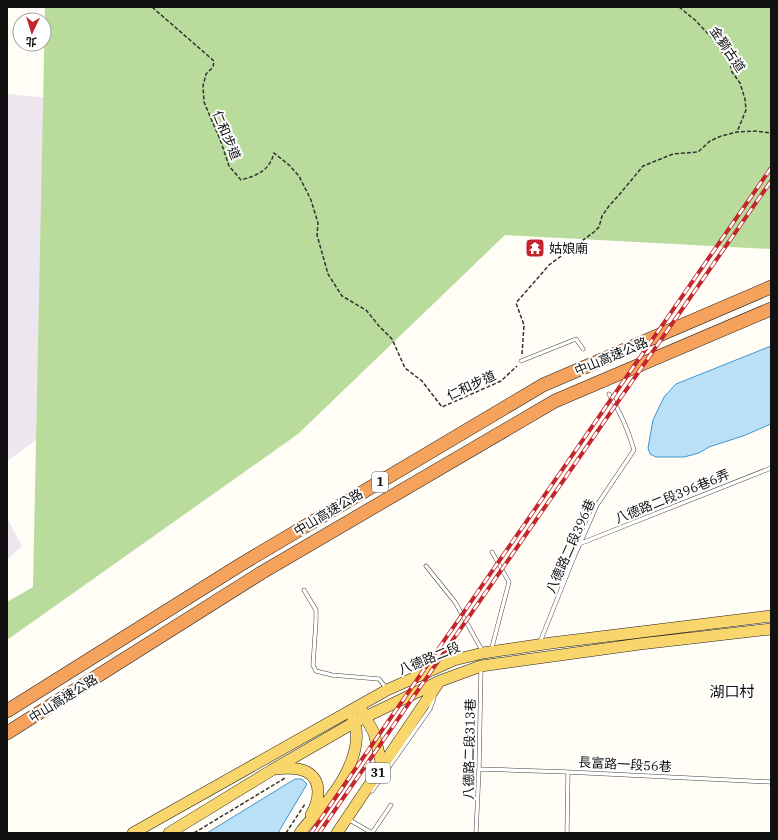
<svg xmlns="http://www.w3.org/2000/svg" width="778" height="840" viewBox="0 0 778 840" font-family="'IBM Plex Serif','Noto Sans TC',serif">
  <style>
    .industrial { fill: #eee6ef }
    .forest { fill: #b9dc9c }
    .water { fill: #b9e0f7; stroke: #3f96cf }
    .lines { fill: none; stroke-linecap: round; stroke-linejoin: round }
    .lane-casing { stroke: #444; stroke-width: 4.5 }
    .primary-casing { stroke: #222; stroke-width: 12 }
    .highway-casing { stroke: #222; stroke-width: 14 }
    .path { stroke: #333; stroke-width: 1.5; stroke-dasharray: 4 2; stroke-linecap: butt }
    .lane { stroke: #fff; stroke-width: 3.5 }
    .primary { stroke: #f9d66b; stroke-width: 11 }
    .highway { stroke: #f5a25d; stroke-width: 13 }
    .rail-casing { stroke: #c4262e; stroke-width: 4 }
    .rail { stroke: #fff; stroke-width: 2.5; stroke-dasharray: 8; stroke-linecap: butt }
    .labels { text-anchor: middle; stroke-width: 4; stroke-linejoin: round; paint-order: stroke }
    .shield { fill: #fff; stroke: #585858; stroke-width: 1 }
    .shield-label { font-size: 12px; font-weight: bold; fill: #111 }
    .street-label { font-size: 13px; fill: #111; stroke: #fff }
    .poi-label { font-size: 13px; fill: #111; stroke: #fff; text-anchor: start }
    .quarter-label { font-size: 15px; fill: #111; stroke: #fff }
  </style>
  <rect width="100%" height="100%" fill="#fffdf5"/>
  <path class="industrial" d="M7,94l42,4 33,309 -75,54z
    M7,518l15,28 -15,14z"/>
  <path class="forest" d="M45,7h726v242l-266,-14 -207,199 -291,206v-38l26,-15z"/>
  <path class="water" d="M771,346v78l-28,12 -34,11 -10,6 -15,4h-28l-6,-3 -2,-6 5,-28 11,-23 12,-13z
    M295,779h7l5,5 -29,49h-71z"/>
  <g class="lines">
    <g class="lane-casing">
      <path id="lane" d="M521,361l55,-22 7,10
        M579,544l192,-76
        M426,566l29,36 28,50
        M304,590l12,20v11l-3,44 3,6 16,4 47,4 8,10
        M540,642l34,-85 23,-52 37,-55c-6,-21 -13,-37 -25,-56
        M491,651l18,-69 -17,-30
        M479,769l89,3 203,10
        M372,791l58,-82 4,-11
        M348,819l24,14
        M372,833l19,-28
        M476,833l3,-64 2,-101
        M567,833l1,-61"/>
    </g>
    <g class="primary-casing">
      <path id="primary" d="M382,766l57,-84
        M275,769c10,-1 23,-2 32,3 16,9 12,29 4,43
        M133,833l254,-143 67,-30 29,-7 68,-10 220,-27
        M169,833l103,-63 83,-48 85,-41 41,-15 159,-22 131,-15
        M300,833c9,-13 21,-23 30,-35 17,-21 35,-56 22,-82
        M337,833l45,-67 -8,-33 -12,-22"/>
    </g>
    <g class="highway-casing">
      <path id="highway" d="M7,711l233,-146 303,-180 228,-98
        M7,733l254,-160 294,-172 216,-92"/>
    </g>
    <path class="path" d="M152,7l62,54 -1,6 -7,7 -3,12 1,16 17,40 8,24 12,14c17,-5 28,-9 33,-27l15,12 10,11 12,24 7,23 -1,12 11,39 14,22 24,14 13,16 13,13 13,29 17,13 20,26 59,-26 16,-15
      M679,7l16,13 19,20 16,24 2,8 8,11 5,16 1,11 -9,22
      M522,354l2,-29 -8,-22 33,-38 45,-33 5,-5 3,-11 7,-10 10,-11 24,-29 30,-12 25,-2 12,-11 11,-5 16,-4 19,-1 15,2
      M194,833l91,-55
      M286,833l19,-29"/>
    <use href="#lane" class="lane"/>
    <use href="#primary" class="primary"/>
    <use href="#highway" class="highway"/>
    <g class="rail-casing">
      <path id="rail" d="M311,833l460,-665
        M319,833l452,-652"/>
    </g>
    <use href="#rail" class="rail"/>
  </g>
  <defs>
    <g id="temple-square" transform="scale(1)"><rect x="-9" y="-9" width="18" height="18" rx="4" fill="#c4262e" stroke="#fff"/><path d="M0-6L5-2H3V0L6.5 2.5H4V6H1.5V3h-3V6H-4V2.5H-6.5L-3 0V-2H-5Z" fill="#fff"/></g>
  </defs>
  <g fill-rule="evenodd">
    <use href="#temple-square" x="535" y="248"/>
  </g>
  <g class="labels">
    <g class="shield">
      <rect x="372" y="472" width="16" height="20" rx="3"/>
      <rect x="366" y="763" width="24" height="20" rx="3"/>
    </g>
    <g class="shield-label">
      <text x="380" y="486">1</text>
      <text x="378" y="777">31</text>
    </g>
    <g class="street-label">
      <text transform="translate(728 49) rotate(56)" y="5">金獅古道</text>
      <text transform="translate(227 135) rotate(67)" y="5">仁和步道</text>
      <text transform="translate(611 356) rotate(-23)" y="5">中山高速公路</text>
      <text transform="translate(471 385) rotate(-25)" y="5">仁和步道</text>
      <text transform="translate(672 496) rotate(-22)" y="5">八德路二段396巷6弄</text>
      <text transform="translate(328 512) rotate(-31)" y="5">中山高速公路</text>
      <text transform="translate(570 546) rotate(-66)" y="5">八德路二段396巷</text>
      <text transform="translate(429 658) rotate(-22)" y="5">八德路二段</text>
      <text transform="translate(63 698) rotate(-32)" y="5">中山高速公路</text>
      <text transform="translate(469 749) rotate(-89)" y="5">八德路二段313巷</text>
      <text transform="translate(625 764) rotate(3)" y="5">長富路一段56巷</text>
    </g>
    <g class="poi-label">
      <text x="549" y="253">姑娘廟</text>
    </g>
    <g class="quarter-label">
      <text x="732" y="697">湖口村</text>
    </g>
  </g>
  <rect width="778" height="840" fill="none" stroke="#111111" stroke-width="16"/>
  <g transform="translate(32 32) rotate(184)"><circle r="19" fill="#ffffff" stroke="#a0a0a0"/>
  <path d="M0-3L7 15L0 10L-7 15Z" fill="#c4262e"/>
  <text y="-6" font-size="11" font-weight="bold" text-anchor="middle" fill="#111111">北</text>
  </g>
</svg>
